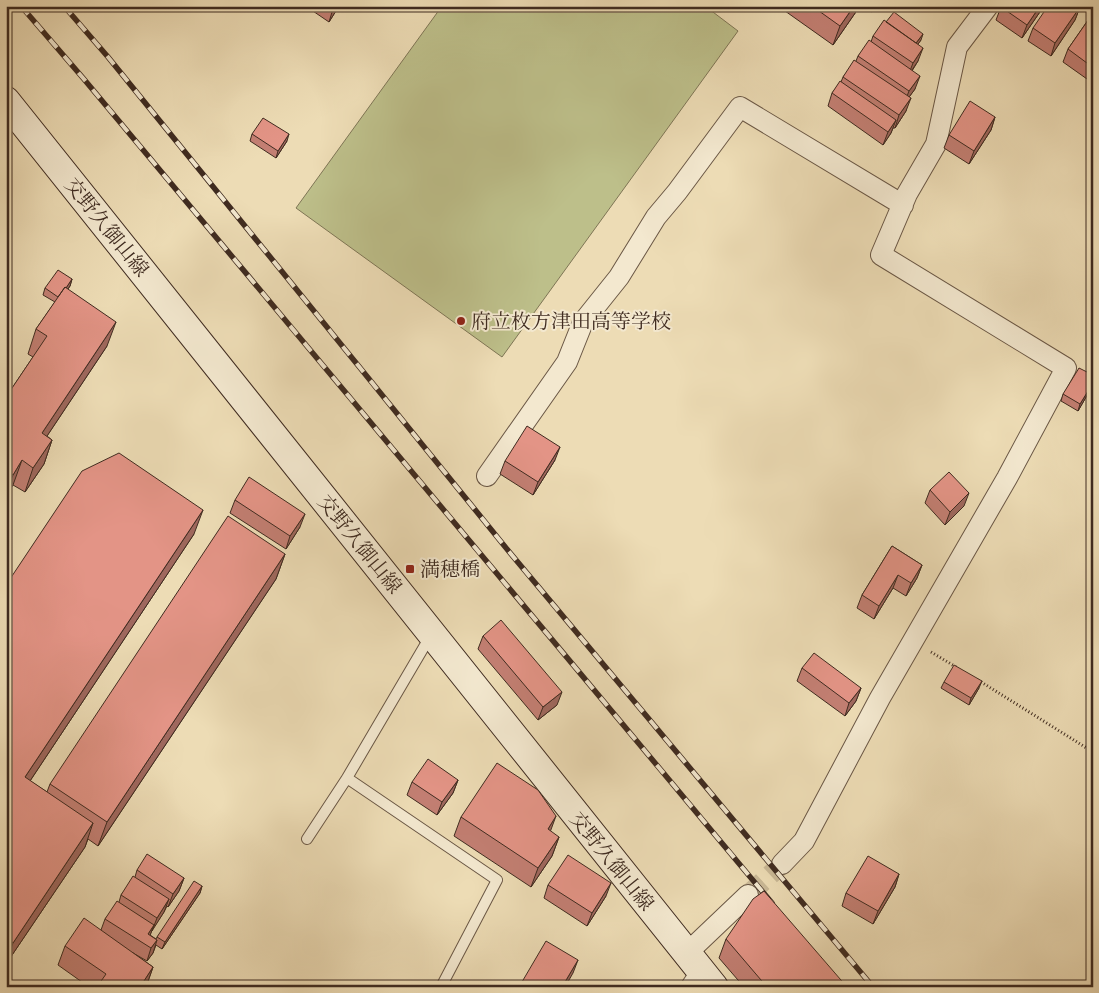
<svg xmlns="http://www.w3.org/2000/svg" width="1099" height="993" viewBox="0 0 1099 993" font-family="'Gentium Book Plus','Noto Serif JP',serif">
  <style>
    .green { fill: #bdbf8a; stroke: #7e7555 }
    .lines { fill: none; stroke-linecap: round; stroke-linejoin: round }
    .minor-tunnel { stroke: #cab997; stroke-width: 20; stroke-dasharray: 20 10; stroke-linecap: butt }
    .service-casing { stroke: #6a5745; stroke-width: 12 }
    .minor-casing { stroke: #6a5745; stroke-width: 22 }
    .secondary-casing { stroke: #3f2b20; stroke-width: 30 }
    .path { stroke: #3f2b20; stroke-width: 3; stroke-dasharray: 1 2.5; stroke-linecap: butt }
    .service { stroke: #f3e8cf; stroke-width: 10 }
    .minor { stroke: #f3e8cf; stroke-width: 20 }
    .secondary { stroke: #f3e8cf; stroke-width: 28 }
    .rail-casing { stroke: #3f2b20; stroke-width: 5.5 }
    .rail { stroke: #f3e8cf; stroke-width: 4; stroke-dasharray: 11; stroke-linecap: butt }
    .wall { fill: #c37f73; stroke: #3f2b20 }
    .shaded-wall { fill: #9f685e; stroke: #3f2b20 }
    .building { fill: #e39486; stroke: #3f2b20 }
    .poi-dot { fill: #8f2418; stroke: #f3e8cf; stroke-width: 2 }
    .labels { text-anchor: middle; stroke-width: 4; stroke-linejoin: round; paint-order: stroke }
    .street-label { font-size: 20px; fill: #3f2b20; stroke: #f3e8cf }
    .poi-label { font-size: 20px; fill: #3f2b20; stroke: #f3e8cf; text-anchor: start }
  </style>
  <rect width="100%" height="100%" fill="#eddcb5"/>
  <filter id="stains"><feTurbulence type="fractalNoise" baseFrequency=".004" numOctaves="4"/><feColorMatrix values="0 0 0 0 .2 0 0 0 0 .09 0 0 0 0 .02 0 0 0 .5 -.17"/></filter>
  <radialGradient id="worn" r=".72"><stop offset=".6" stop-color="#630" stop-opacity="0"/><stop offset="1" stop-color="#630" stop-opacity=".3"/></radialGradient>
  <path class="green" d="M442,6h263l33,25 -236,326 -206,-149z"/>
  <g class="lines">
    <path class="minor-tunnel" d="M748,895l34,-31"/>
    <g class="service-casing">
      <path id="service" d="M347,778l150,102 -56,107
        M307,839l40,-61 84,-143
        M685,987l12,-18"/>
    </g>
    <g class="minor-casing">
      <path id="minor" d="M487,476l80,-114 16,-40 36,-45 37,-60 21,-25 63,-85 163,98
        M782,864l22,-23 76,-143 127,-220 59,-110 -185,-113 26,-61 29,-50 21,-97 31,-41
        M686,954l62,-59"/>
    </g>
    <g class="secondary-casing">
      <path id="secondary" d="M6,101l708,886"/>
    </g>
    <path class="path" d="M931,652l25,15
      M978,680l115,72"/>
    <use href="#service" class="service"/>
    <use href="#minor" class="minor"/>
    <use href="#secondary" class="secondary"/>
    <g class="rail-casing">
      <path id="rail" d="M21,6l62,72 689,825
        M64,6l44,51 403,497 362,433"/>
    </g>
    <use href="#rail" class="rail"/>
  </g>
  <path class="wall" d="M307,6h32l-10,16 -22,-15z
    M778,6h82l-27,39z
    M864,6h11l-3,6z
    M1044,6l-22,32 -26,-18 5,-13z
    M1080,7l-5,13 -24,36 -23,-15 5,-13z
    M1093,13v58l-6,8 -24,-17 5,-13z
    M873,36l48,4 -3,4v17l-6,10 3,18 -6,8 -3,14 -11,17h-2l-2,5 -8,12 -55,-39 4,-13 9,-11 2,-5 13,-16 2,-5 13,-14z
    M995,117l-4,13 -22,34 -25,-16 5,-13z
    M252,134l35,7 -11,17 -26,-17z
    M72,279l-2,7 -2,3 39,57 -60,90 5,4 -8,24 -19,28 -12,-7 -7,10v-98l27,-40 -5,-3 8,-25 19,-27 -12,-7 2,-7z
    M1093,383v2l-15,26 -17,-10 2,-7z
    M555,460l-22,35 -33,-21 5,-13z
    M930,490l34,16 -19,19 -20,-22z
    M235,500l65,27 -14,22 -56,-36z
    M194,534l-164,247 17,11 3,-8 235,-230 -9,25 -178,267 -10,-7 -3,8 -79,117v-379z
    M892,546l30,19 -5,13 -11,18 -13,-8 -19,31 -17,-11 5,-13z
    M483,636l74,69 -19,15 -60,-71z
    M802,668l59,20 -5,13 -11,15 -48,-35z
    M944,682l35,6 -10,17 -28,-17z
    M458,780l-5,13 -16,22 -30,-20 5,-13z
    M461,817l98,20 -7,19 -21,31 -77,-51z
    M137,870l47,8 -5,13 -11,16 -1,-1 -3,6 -12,18 -2,5 6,4 1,-2 45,-51 -2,7 -38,56 -6,-4 -3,8 -6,8 -14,-8 20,14 -7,20h-57l-31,-22 7,-19 36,-16 4,-11 14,-17 2,-7 14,-18z
    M899,874l-4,13 -22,37 -31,-18 4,-13z
    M548,885l58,11 -19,30 -43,-28z
    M726,939l121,48h-103l-25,-29z"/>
  <path class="shaded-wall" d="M335,6h4l-10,16 4,-13z
    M854,6h6l-27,39 7,-19z
    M1040,6h4l-22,32 5,-13z
    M1080,7l-5,13 -24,36 4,-13z
    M923,34l-2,6 -9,12 2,-6z
    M923,48l-5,13 -10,15 5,-13z
    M1093,64v7l-6,8 4,-13z
    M920,76l-5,13 -11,15 5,-13z
    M911,98l-5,13 -11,17 4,-13z
    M995,117l-4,13 -22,34 5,-13z
    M896,120l-5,13 -8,12 5,-13z
    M289,134l-2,7 -11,17 2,-7z
    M72,279l-2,7 -13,18 2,-6z
    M116,322l-9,24 -74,111 9,-24z
    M1093,383v2l-15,26 2,-7z
    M52,440l-8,24 -19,28 8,-24z
    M560,447l-5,13 -22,35 5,-13z
    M22,460l-9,25 -7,10v-3l7,-17z
    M969,493l-5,13 -19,19 5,-13z
    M203,510l-9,24 -178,268 9,-25z
    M305,514l-5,13 -14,22 4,-13z
    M285,554l-9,25 -178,267 9,-24z
    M922,565l-5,13 -11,18 5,-13z
    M898,575l-5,13 -19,31 5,-13z
    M982,681l-3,7 -10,17 2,-7z
    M861,688l-5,13 -11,15 4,-13z
    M562,692l-5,13 -19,15 5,-13z
    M458,780l-5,13 -16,22 5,-13z
    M556,816l-7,19 -1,-6z
    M93,823l-8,24 -79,117v-3l7,-18z
    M559,837l-7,19 -21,31 7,-19z
    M899,874l-4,13 -22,37 5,-13z
    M184,878l-5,13 -11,16 5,-13z
    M611,883l-5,13 -19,30 5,-13z
    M202,886l-2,7 -38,56 3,-7z
    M169,899l-5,13 -12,19 5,-13z
    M154,925l-5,13 -1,-4z
    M157,940l-4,13 -6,8 4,-13z
    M578,960l-5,13 -8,14h-3z
    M153,967l-7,20h-6z"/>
  <path class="building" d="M812,6h42l-14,20z
    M1002,6h38l-13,19 -26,-18z
    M1048,6l32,1 -25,36 -22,-15z
    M894,12l29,22 -7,9 -30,-21z
    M1093,13v51l-2,2 -23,-17z
    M884,20l39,28 -10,15 -40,-27z
    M869,40l51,36 -11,15 -51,-35z
    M854,60l57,38 -12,17 -56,-38z
    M840,81l56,39 -8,12 -56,-39z
    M970,101l25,16 -21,34 -25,-16z
    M263,118l26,16 -11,17 -26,-17z
    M58,270l14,9 -6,9 -1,-1 -7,10 -13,-9z
    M65,287l51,35 -74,111 10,7 -19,28 -11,-8 -9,15 -7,-5v-73l41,-61 -11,-7z
    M1079,368l14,7v8l-13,21 -17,-10z
    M527,426l33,21 -22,35 -33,-21z
    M119,453l84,57 -178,267 68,46 -80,120 -7,-4v-354l76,-114z
    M949,472l20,21 -19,19 -20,-22z
    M249,477l56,37 -15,22 -55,-36z
    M228,516l57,38 -178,268 -57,-38z
    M892,546l30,19 -11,18 -13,-8 -19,31 -17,-11z
    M501,620l61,72 -19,15 -60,-71z
    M814,653l47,35 -12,15 -47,-35z
    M954,665l28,16 -11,17 -27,-16z
    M428,759l30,21 -16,22 -30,-20z
    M497,763l41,27 18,26 -8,13 11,8 -21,31 -77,-51z
    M147,854l37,24 -11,16 -36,-24z
    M568,855l43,28 -19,30 -44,-28z
    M868,856l31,18 -21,37 -32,-18z
    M133,876l36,23 -12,19 -36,-23z
    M194,881l8,5 -37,56 -8,-5z
    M764,891l83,96h-80l-41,-48 27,-40z
    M117,901l37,24 -6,9 9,6 -6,8 -46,-29z
    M84,918l69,49 -13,20h-43l9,-13 -41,-28z
    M546,941l32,19 -16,27h-43z"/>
  <g class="poi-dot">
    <circle cx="461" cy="321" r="5"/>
    <rect x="405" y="564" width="10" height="10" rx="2.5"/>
  </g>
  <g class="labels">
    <g class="street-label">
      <text transform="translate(107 227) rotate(51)" y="7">交野久御山線</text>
      <text transform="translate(360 544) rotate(51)" y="7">交野久御山線</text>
      <text transform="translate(612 861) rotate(51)" y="7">交野久御山線</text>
    </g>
    <g class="poi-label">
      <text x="471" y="328">府立枚方津田高等学校</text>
      <text x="420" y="576">満穂橋</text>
    </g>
  </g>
  <rect width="1099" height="993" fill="none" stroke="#eddcb5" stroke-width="25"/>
  <rect x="8" y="8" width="1084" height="978" fill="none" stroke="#3f2b20" stroke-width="2.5"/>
  <rect x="12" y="12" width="1074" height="968" fill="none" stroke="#3f2b20"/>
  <rect width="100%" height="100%" filter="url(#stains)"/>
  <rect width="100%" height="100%" fill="url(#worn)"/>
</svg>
